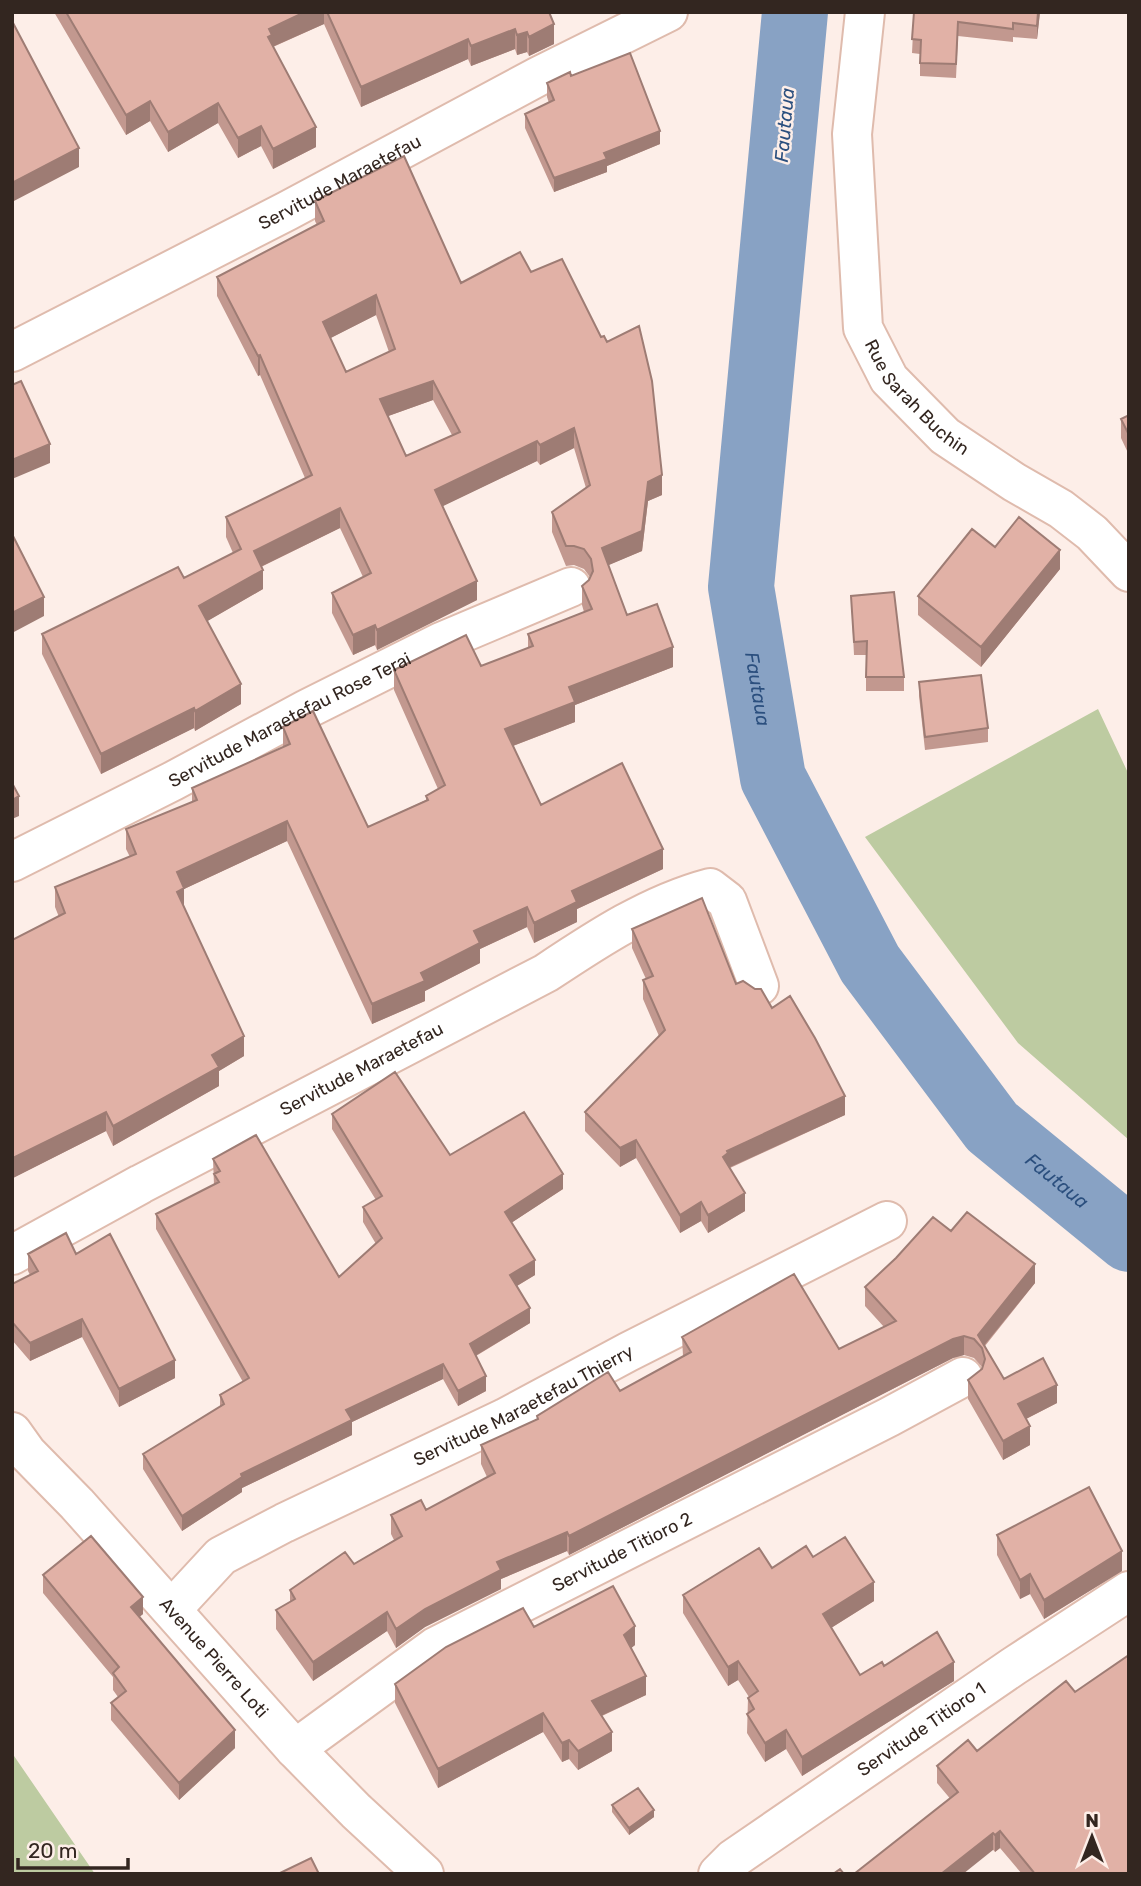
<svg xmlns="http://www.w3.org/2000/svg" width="1141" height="1886" viewBox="0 0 1141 1886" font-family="Rubik,sans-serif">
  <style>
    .forest { fill: #bdcba1 }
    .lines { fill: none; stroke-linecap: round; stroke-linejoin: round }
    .river { stroke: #88a2c4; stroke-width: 66 }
    .street-casing { stroke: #dfbbad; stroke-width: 42 }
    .secondary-casing { stroke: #dfbbad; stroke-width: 42 }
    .street { stroke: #fff; stroke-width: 38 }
    .secondary { stroke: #fff; stroke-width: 38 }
    .wall { fill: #c2988f; fill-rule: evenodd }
    .shaded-wall { fill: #9e7c74 }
    .building { fill: #e1b1a6; stroke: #9e7c74; stroke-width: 2; fill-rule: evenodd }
    .labels { text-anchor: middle; stroke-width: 5; stroke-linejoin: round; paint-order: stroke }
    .street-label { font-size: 18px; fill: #332620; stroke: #fdeee8 }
    .water-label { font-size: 19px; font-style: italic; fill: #2b4f7e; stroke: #fdeee8 }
  </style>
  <rect width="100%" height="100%" fill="#fdeee8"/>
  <path class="forest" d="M1098,709l31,66v365l-111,-97 -153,-206z
    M12,1753l83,121h-83z"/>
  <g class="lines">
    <path class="river" id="s1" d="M795,12l-54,575 32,191 97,186 122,163 137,112"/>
    <g class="street-casing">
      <g id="street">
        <path id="s2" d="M865,12l-13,122 11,194 26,51 56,57 69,46 47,27 31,24 37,39"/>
        <path id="s3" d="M12,352l275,-141 252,-135 129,-64"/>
        <path id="s4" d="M12,862l161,-81 134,-72 134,-67 130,-55"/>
        <path id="s5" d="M12,1255l129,-71 405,-211c51,-34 104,-69 164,-85l17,13 32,85"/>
        <path id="s6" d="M172,1609l49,-53 63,-33 221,-105 123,-66 259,-131"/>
        <path id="s7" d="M295,1749l140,-102 454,-230 74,-40"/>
        <path id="s8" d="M718,1874l15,-15 281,-193 115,-75"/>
      </g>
    </g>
    <g class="secondary-casing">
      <g id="secondary">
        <path id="s9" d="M12,1432l15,21 50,51 218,245 61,62 68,63"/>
      </g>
    </g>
    <use href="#street" class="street"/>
    <use href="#secondary" class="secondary"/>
  </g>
  <path class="wall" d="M54,12h495l5,32 -25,12 -2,-4 -10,3 -2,-6 -44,17 -3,-7 -107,48 -37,-83 -51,23 43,100 -43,22 -12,-23 -23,12 -20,-35 -50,29 -18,-31 -24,14z
    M914,12h126l-3,27 -24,-2v5l-55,-6 -2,42 -36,-2v-22l-8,-1z
    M571,76l89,68 -53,22v6l-53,20 -29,-64v-14l24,-11 -2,-6v-14z
    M315,201l146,82 70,-11 131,223 -14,6 -6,50 -34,14 19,50 46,52 -98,38v17l-62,24 28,59 122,64 -86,40v13l-43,21 -7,-16 -47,22v14l-55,28v10l-53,23 -85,-183 -103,48v17l60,150 -25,15v15l-106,60 -7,-15 -93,47 -1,-238 47,-23 -4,-10v-20l75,-30 -4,-8v-20l66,-27v-14l91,-40v-21l85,100 58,-27v-4l12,-7 -44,-99v-20l87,-4 47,-18v-14l56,-22 -2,-7v-19l7,-6 1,-3 -6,-8 -10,-4 -8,1 -14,-34v-20l34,-24 -12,-40 -34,17 -3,-4 -95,45 35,94 -100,50 -2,-5 -22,10 -21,-42v-20l31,-16 -23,-49 -79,39 2,22 -56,32 34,83 -46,27 -1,-3 -93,46 -59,-120v-20l142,-56 49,-25 -7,-16v-20l79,-39 -45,-103 -2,1 -41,-80v-19l100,-52 -2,-4zM376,315l13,37 -43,20 -16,-34zM433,400l19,35 -46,21 -18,-40z
    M1129,415v40l-8,-17v-19z
    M995,547l65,22 -79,98 -63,-52v-19z
    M851,596l53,81v14h-38v-36h-12z
    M919,682l69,46v14l-63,8 -6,-54z
    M632,929l104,55 36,24 73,107 -115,53 15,43 -37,22 -7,-12 -21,12 -44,-75 -16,9 -35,-36v-19l74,-76 -16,-37v-19l3,-1 -14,-31z
    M332,1114l118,41 113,34 -52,34 24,52 -18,11 13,37 -54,33 10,35 -28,15 -15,-27 -91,43v13l-110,53v4l-60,39 -39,-62v-15l77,-47v-12l23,-13 -87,-153v-15l58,-29 -1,-26 126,118 37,-33 -13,-22v-15l13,-7 -44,-71z
    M951,1231l84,52 -50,63 19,33 53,24 -31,16 4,26 -27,15 -35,-61v-19l14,-11v-2l-8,-9 -10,-3 -11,3 -384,197 -2,-4 -66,28v10l-76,38 -29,21 -9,-17 -74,50 -37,-52v-19l14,-8v-12l64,-26 40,-24 -3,-6v-19l35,-5 61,-33 -6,-13v-19l56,-25v-4l83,-25 63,-35 -1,-19 157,12 45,-22 -19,-21v-19z
    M28,1254h48l99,124 -56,29 -37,-70 -52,24 -18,-21v-56l18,-9 -2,-4z
    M997,1535l125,36 -78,48 -14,-25 -10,5 -23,-44z
    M813,1557l61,44 -43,27 29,47 24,-9 70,15 -152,95 -16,-27 -21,13 -18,-29 1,-35 1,-1 -11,-17 -10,6 -45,-73v-18z
    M43,1575l100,39 -4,3 96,131 -56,52 -68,-80v-17l7,-6 -5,-7v-13l-70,-84z
    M534,1627l101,18 -4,3 15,47 -44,21 10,35 -34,19 -9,-11 -7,3 -19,-30 -105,56 -43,-85v-19z
    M977,1751l152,123h-107l-22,-26 -5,4 -58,-69v-17z
    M612,1805l42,12 -25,18 -17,-23z"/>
  <path class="shaded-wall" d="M305,12h19v12l-52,23 -4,-10 1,-8z
    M1038,12h2l-3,27v-13z
    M554,24v20l-25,12v-19z
    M515,29v20l-44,17v-20z
    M527,32v20l-10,3v-20z
    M468,39v20l-107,48v-20z
    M150,101v20l-24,14v-20z
    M218,103v20l-50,29v-20z
    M261,126v20l-23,12v-20z
    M316,127v20l-43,22v-20z
    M660,131v13l-53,22v6l-53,20v-14l50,-25z
    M79,148v19l-67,35v-19z
    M376,295v20l-53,27v-20z
    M260,355v20l-2,1v-20z
    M433,381v19l-53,19v-20z
    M574,428v20l-34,17v-20z
    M537,441v20l-102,49v-20z
    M50,444v19l-38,16v-19z
    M662,475v20l-14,6 -6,50 -40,17v-20l46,-66z
    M340,508v20l-86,42v-19z
    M1060,550v19l-79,98v-20z
    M263,570v19l-64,37v-20z
    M477,581v19l-100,50v-20z
    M44,597v19l-32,17v-20z
    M375,625v20l-22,10v-20z
    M673,647v20l-98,38v17l-70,27v-20l64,-42z
    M241,684v20l-46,27v-20z
    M194,708v20l-93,46v-20z
    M19,796v20l-7,3v-19z
    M287,821v20l-103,48v19l-7,4v-40z
    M663,849v20l-86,40v13l-43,21v-20l38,-32z
    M527,907v20l-47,22v14l-55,28v10l-53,23v-20l49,-31 53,-42z
    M244,1036v20l-25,15v15l-106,60v-20l99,-71z
    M845,1096v19l-117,53 -5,-11 4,-6z
    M106,1112v19l-93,47v-20z
    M636,1140v18l-16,9v-19z
    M563,1174v15l-58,38v-15z
    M745,1193v18l-37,22v-18z
    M701,1202v19l-21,12v-18z
    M535,1260v15l-25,15v-15z
    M1035,1264v19l-53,65 -4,-13z
    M530,1308v15l-60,36v-15z
    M82,1319v18l-52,24v-18z
    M964,1336v19l-11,3 -384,197v-19l384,-197z
    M175,1360v18l-56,29v-18z
    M443,1364v15l-91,43v13l-110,53v4l-60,39v-15l59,-42 105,-64z
    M486,1376v15l-28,15v-15z
    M1057,1385v18l-39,20v-19z
    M1030,1426v19l-27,15v-19z
    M567,1532v19l-66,28v10l-76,38 -29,21v-19l29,-20 72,-47z
    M1122,1551v20l-78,48v-19z
    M1030,1574v20l-10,5v-19z
    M874,1582v19l-51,32v-19z
    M143,1597v17l-12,10v-17z
    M387,1612v19l-74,50v-19z
    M635,1626v19l-11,9v-19z
    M738,1661v19l-10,6v-19z
    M954,1662v19l-152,95v-19z
    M646,1676v19l-54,25v-19z
    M543,1713v19l-105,56v-19z
    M235,1730v18l-56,52v-17z
    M786,1730v19l-21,13v-19z
    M612,1732v19l-34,19v-19z
    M569,1740v19l-7,3v-19z
    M654,1810v7l-25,18v-7z
    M1000,1831v17l-5,4v-17z
    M993,1833v17l-30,24h-22z"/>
  <path class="building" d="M66,12h239l-36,17 3,6 -4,2 48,90 -43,22 -12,-23 -23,12 -20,-35 -50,29 -18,-31 -24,14z
    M327,12h222l5,12 -25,13 -2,-5 -10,3 -2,-6 -44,17 -3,-7 -107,48z
    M914,12h124l-1,14 -24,-3v6l-55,-7 -2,42 -36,-1 1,-23 -9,-1z
    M12,21l67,127 -67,35z
    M630,53l30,78 -56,22 3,6 -53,19 -29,-64 29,-14 -7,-17 23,-11 1,4z
    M404,156l57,127 59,-31 11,20 31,-13 39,78 3,-1 3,6 32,-16 13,55 10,94 -14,7 -6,49 -40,17 25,67 30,-11 16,43 -104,40 6,15 -70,27 36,76 81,-42 41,86 -91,42 5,11 -43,21 -7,-16 -53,24 6,12 -59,30 4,8 -53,23 -85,-183 -110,51 7,16 -7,4 67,144 -32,19 7,12 -106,59 -7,-14 -93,46 -1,-218 53,-27 -10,-26 81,-33 -10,-25 71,-29 -5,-12 98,-44 -7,-17 30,-16 55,116 60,-27 -2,-4 19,-11 -51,-115 72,-35 15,31 52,-20 -5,-12 64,-25 -10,-23 7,-6 4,-9 -2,-12 -7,-10 -10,-3h-8l-14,-34 38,-27 -16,-57 -34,17 -3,-4 -102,49 42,91 -100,49 -2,-5 -22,10 -21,-42 39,-20 -31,-65 -86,43 9,19 -64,36 42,78 -46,27 -1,-3 -93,46 -59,-120 136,-67 6,11 57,-29 -15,-32 86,-42 -52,-120 -2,1 -41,-79 107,-56 -9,-20zM376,295l19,54 -49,23 -23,-50zM433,381l27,51 -54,24 -26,-57z
    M21,381l29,63 -38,16v-75z
    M1129,415v20l-8,-16z
    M1019,517l41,33 -79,97 -63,-51 54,-67 23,18z
    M13,536l31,61 -32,16v-77z
    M894,592l10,85h-38l1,-36 -13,1 -3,-46z
    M981,675l7,53 -63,9 -6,-55z
    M12,783l7,13 -7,4z
    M702,898l34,86 7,-3 12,8h6l11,19 18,-12 25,42 30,58 -118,55 1,2 -5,4 22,36 -37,22 -7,-13 -21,13 -44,-75 -16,8 -35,-36 80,-82 -22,-50 10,-4 -21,-47z
    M395,1072l55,83 74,-43 39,62 -58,38 30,48 -25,15 20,33 -60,36 16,32 -28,15 -15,-27 -97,46 6,10 -111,54 1,3 -60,39 -39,-62 81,-50 -4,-9 29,-17 -93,-164 63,-32 -5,-8 6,-3 -7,-12 43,-24 83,142 43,-39 -19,-31 19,-11 -50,-82z
    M967,1212l68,52 -57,71 26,44 39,-21 14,27 -39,19 12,22 -27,15 -35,-61 14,-11 3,-10 -3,-11 -8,-9 -10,-3 -11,3 -384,197 -2,-4 -70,30 4,8 -76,39 -29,20 -9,-17 -74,50 -37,-52 19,-11 -5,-9 55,-38 9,12 48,-28 -11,-21 30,-15 5,10 69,-37 -14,-28 57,-26 -1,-3 71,-44 12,19 71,-39 -9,-15 112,-63 45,75 57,-28 -31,-34 31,-29 37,-41 18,14z
    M66,1233l10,21 34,-20 65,126 -56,29 -37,-70 -52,24 -18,-21v-38l26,-13 -10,-17z
    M1089,1487l33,64 -78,49 -14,-26 -10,6 -23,-45z
    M91,1536l52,61 -12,10 104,123 -56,53 -68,-80 15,-12 -13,-18 6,-6 -76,-92z
    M845,1537l29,45 -51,32 37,61 22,-13 2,4 53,-34 17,30 -152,95 -16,-27 -21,13 -18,-29 7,-5 -6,-11 10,-7 -20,-30 -10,6 -45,-72 76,-47 13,20 34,-22 7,11z
    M613,1586l22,40 -11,9 22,41 -54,25 20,31 -34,19 -9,-11 -7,3 -19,-30 -105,56 -43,-85 51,-37 77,-39 11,19z
    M1129,1655v219h-94l-35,-43 -5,4 -2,-2 -52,41h-87l104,-82 -21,-26 31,-26 9,11 89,-70 9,11z
    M638,1788l16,22 -25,18 -17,-23z
    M311,1858l8,16h-41z
    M840,1869l4,5h-11z"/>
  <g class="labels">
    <g class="street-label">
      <text dy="6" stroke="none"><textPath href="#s3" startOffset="369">Servitude Maraetefau</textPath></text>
      <text dy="6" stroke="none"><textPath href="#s2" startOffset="406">Rue Sarah Buchin</textPath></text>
      <text dy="6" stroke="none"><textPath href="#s4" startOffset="312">Servitude Maraetefau Rose Terai</textPath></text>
      <text dy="6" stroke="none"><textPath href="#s5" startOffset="396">Servitude Maraetefau</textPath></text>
      <text dy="6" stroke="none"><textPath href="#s6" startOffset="410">Servitude Maraetefau Thierry</textPath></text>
      <text dy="6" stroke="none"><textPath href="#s7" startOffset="383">Servitude Titioro 2</textPath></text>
      <text dy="6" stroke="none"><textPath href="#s9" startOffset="303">Avenue Pierre Loti</textPath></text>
      <text dy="6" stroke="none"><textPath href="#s8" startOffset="250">Servitude Titioro 1</textPath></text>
    </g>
    <g class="water-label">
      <text transform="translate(784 125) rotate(-85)" y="7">Fautaua</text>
      <text dy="7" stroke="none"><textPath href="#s1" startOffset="681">Fautaua</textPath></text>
      <text dy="7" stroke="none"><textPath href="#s1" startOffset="1269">Fautaua</textPath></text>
    </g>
  </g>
  <rect width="1141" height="1886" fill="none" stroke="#332620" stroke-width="28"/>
  <g transform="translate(1092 1837)" stroke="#fdeee8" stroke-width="5" paint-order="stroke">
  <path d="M0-5L12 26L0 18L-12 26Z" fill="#332620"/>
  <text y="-10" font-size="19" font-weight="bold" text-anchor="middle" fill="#332620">N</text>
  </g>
  <path d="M18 1858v10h110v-10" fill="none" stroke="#332620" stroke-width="3.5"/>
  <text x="28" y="1858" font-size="21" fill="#332620" stroke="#fdeee8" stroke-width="5" paint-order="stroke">20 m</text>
</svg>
